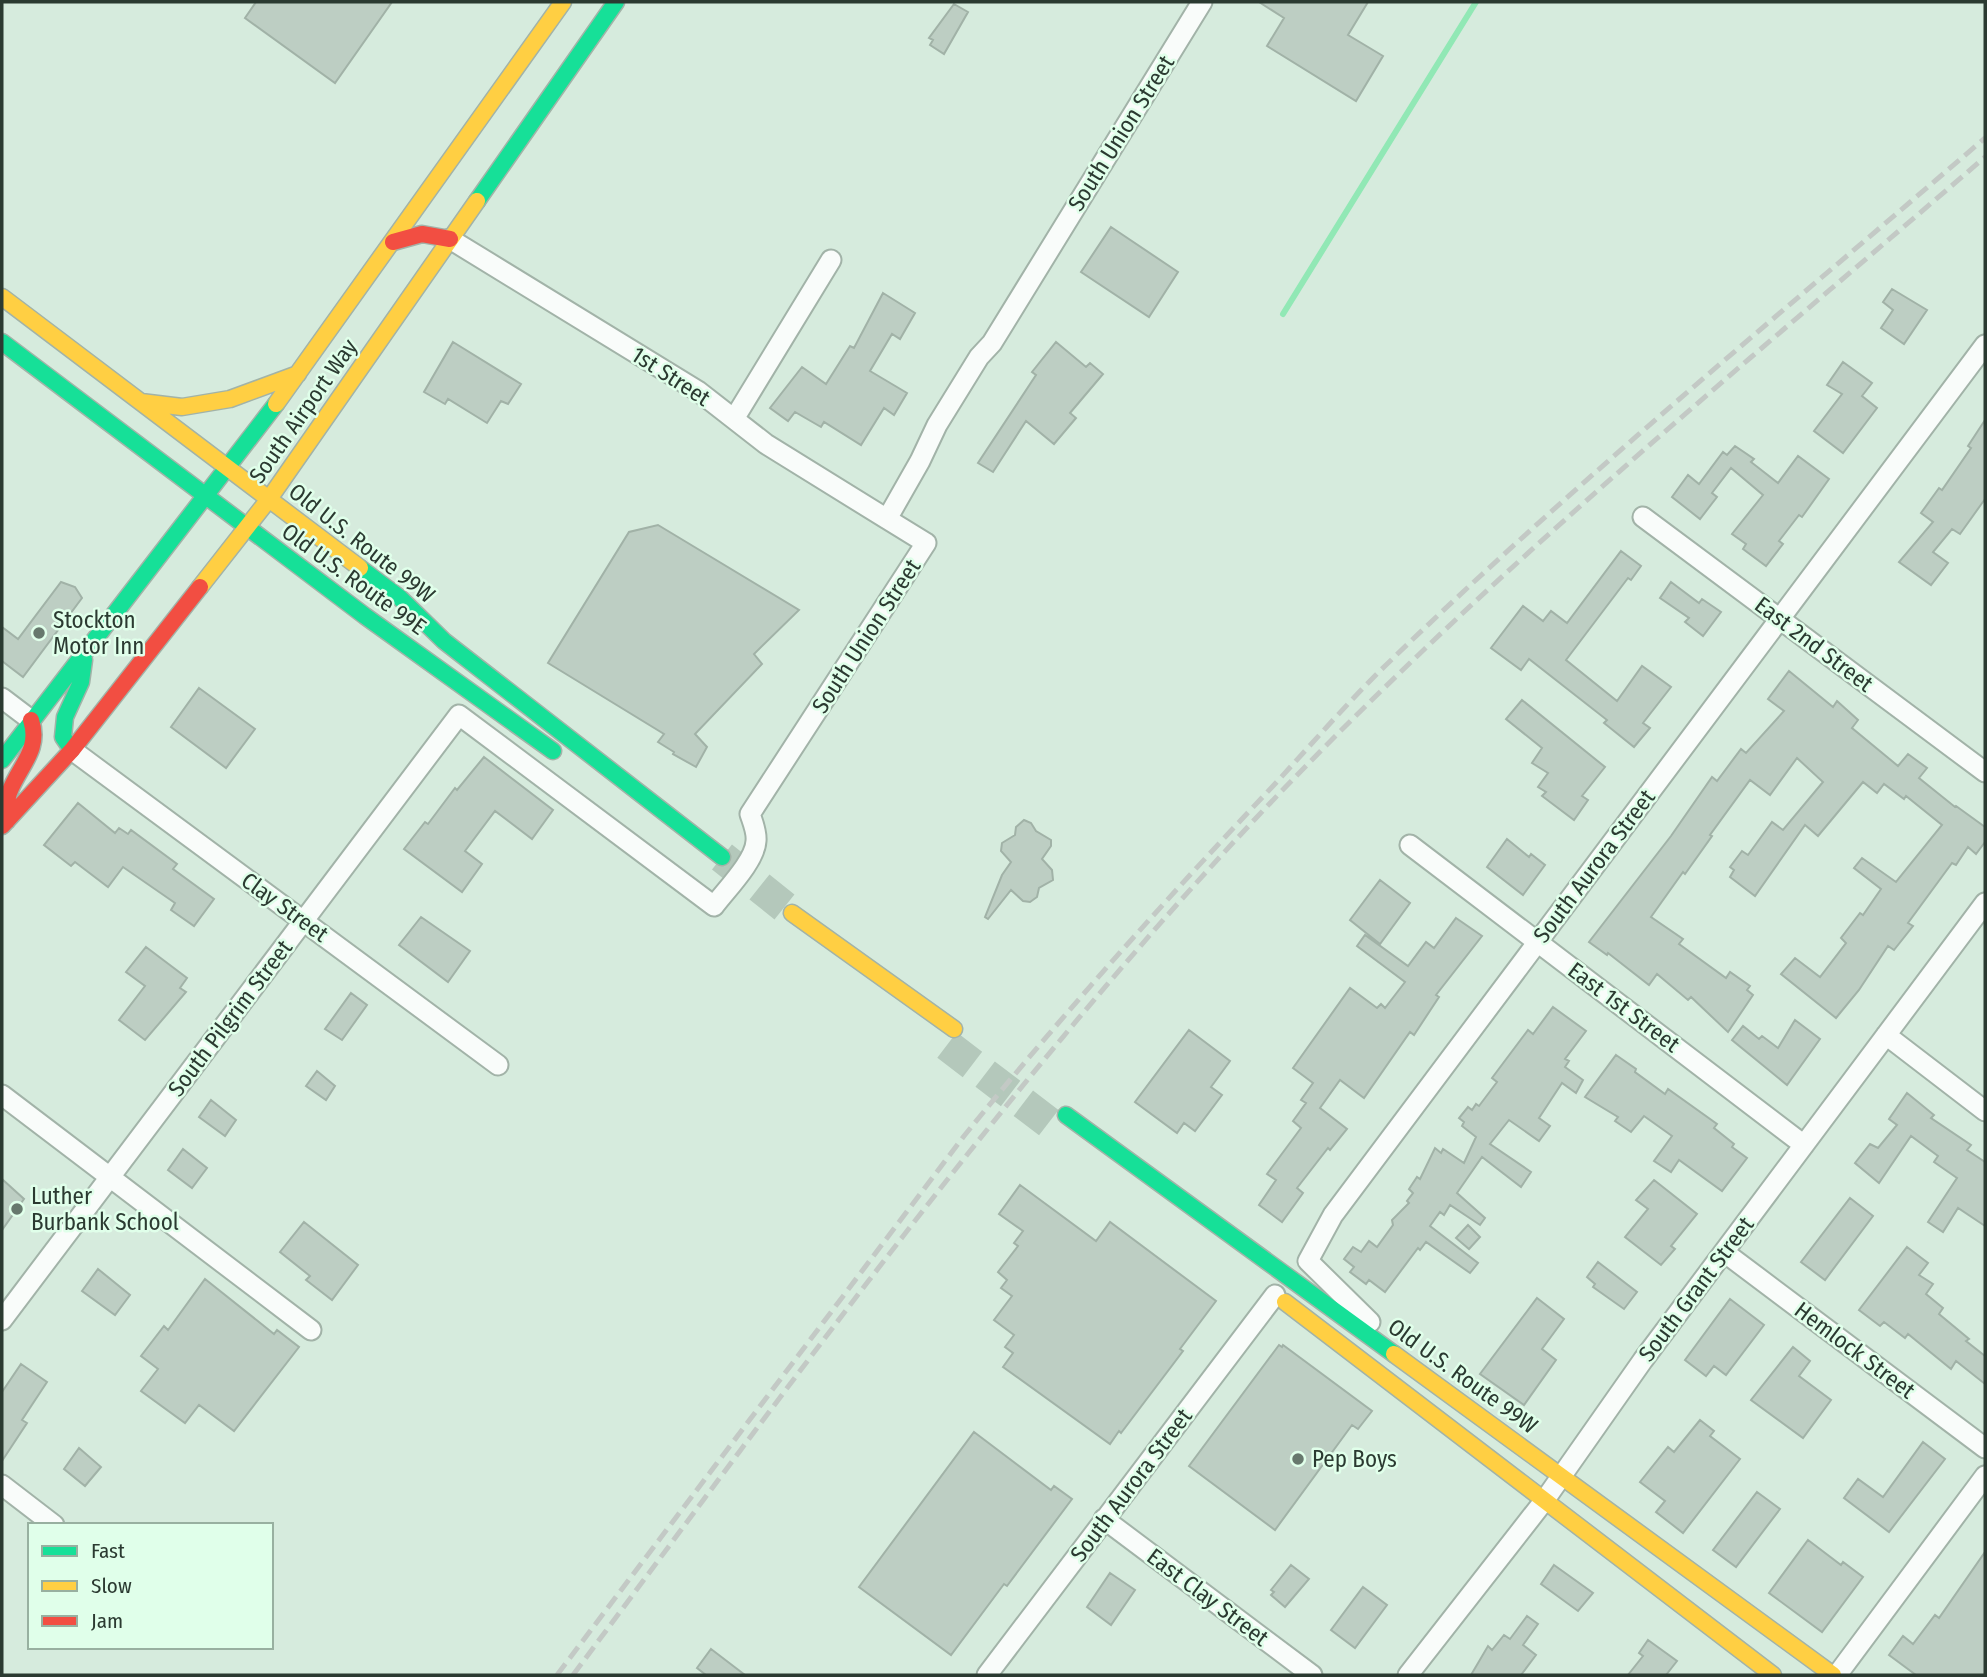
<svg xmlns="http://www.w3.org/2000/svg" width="1987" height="1677" viewBox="0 0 1987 1677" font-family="'Fira Sans Condensed',sans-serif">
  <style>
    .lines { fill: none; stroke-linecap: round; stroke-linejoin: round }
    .stream { stroke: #91e8b5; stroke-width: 6 }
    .building { fill: #bdcec3; stroke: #a1b2a7; stroke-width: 2 }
    .primary-tunnel { stroke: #b4c8bb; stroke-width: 32; stroke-dasharray: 32 16; stroke-linecap: butt }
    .street-casing { stroke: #a2b3a8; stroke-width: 23 }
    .fast-casing { stroke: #a2b3a8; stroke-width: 19 }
    .slow-casing { stroke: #a2b3a8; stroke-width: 19 }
    .jam-casing { stroke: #a2b3a8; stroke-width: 19 }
    .street { stroke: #f9fcfa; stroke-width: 19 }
    .fast { stroke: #16e098; stroke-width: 16 }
    .slow { stroke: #ffcf43; stroke-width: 16 }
    .jam { stroke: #f24e42; stroke-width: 16 }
    .rail { stroke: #c3c9c5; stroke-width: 5; stroke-dasharray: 14 7; stroke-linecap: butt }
    .poi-dot { fill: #67786d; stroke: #e0ffea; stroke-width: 2.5 }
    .labels { text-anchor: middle; stroke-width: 5; stroke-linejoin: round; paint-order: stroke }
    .street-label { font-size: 23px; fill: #2b3a31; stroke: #e0ffea }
    .poi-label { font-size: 23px; fill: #2b3a31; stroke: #e0ffea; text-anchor: start }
  </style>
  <rect width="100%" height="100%" fill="#d6ebdd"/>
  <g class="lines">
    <path class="stream" d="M1283,314l193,-312"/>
  </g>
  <path class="building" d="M256,2h136l-57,81 -90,-65z
    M1259,2h109l-20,33 35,21 -27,45 -89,-55 17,-28z
    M954,4l14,8 -24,42 -14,-9 3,-5 -4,-2z
    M1111,227l67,45 -29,45 -68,-45z
    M1892,289l35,21 -23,34 -23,-16 12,-18 -10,-8z
    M883,293l32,20 -15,26 -8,-5 -22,37 37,22 -13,22 -10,-7 -23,37 -37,-23 -3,5 -26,-15 -7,9 -18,-13 32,-41 24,17 24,-38 4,2z
    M453,342l68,42 -13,20 -7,-3 -14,22 -39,-24 -3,5 -21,-12z
    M1056,342l30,25 4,-4 13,11 -33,39 6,5 -22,26 -28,-23 -33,51 -15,-9 58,-88 -4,-3z
    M1843,362l29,21 -10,13 15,12 -34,45 -29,-22 28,-37 -15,-9z
    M1985,420v79l-25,35 -8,-5 -19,23 15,11 -17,22 -32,-23 34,-40 -12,-9 18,-25 3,2 29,-42 -3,-2z
    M1735,446l19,13 -3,3 27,21 20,-27 31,23 -27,38 -3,-2 -20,26 4,3 -17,22 -23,-17 3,-5 -14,-10 31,-39 -32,-27 -19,25 5,4 -17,22 -28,-22 16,-22 11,9 24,-32 4,3z
    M658,525l141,85 -45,44 8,10 -67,70 12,13 -11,20 -23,-13 1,-2 -16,-10 6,-8 -116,-71 81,-131z
    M1621,551l20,15 -10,14 -3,-2 -62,82 51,41 25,-35 29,21 -28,36 7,5 -16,19 -30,-24 3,-3 -78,-61 -8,11 -30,-22 32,-42 20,15 8,-10 16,12z
    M61,582l14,5 7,11 -59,79 -21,-16v-34l16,12z
    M1671,582l28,21 3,-4 19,13 -18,24 -18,-14 4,-4 -29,-20z
    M1789,671l44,36 4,-6 21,19 -6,8 46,38 10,-12 19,14 -8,10 36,29 1,-1 29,21v15l-9,12 -8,-7 -12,18 -4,-2 -44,60 5,3 -19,24 -6,-4 -29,44 -23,28 -55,-44 14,-16 25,19 26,-34 -5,-5 19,-25 3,2 18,-26 -27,-21 8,-10 34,24 46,-57 -36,-29 -2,3 -20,-15 -7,9 -14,-11 -45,54 -13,-11 -50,71 -25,-19 4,-7 -4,-3 12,-16 6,4 24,-33 11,8 40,-48 -26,-24 -27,37 -20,-15 -40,55 2,1 -27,38 -2,-2 -32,45 32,22 -4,5 47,34 4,-6 20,14 -3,4 6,5 -25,37 -37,-35 -3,3 -31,-26 -8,11 -41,-32 -1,2 -18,-13 82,-106 41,-59 5,4 24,-32 5,4 38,-42 -16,-12z
    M199,688l56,41 -29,39 -55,-41z
    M1522,700l83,67 -23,29 6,4 -14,20 -32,-24 4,-4 -8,-5 10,-14 -16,-10 10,-15 -36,-29z
    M484,757l69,53 -21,29 -37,-28 -30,40 17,13 -20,28 -58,-43 21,-27 3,2 27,-36 2,2z
    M78,803l37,30 4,-5 9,6 3,-4 46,34 -4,5 41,30 -20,27 -23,-16 4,-7 -52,-36 -15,20 -33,-25 -4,4 -27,-21z
    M1024,820l7,3 5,8 15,9v6l-9,13 10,11 1,10 -14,8 -2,9 -7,5 -7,-1 -12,-11 -23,29 -3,-2 17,-42 9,-13 -10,-11 1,-8 13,-8 1,-8z
    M1507,839l22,18 2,-3 14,11 -22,30 -36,-28z
    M1380,880l30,23 -30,41 -30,-24z
    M421,917l49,34 -22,31 -49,-37z
    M1456,918l26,18 -46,59 3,2 -25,38 -4,-3 -46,66 -24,-18 -20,28 27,21 -17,21 -2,-2 -31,40 6,5 -21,29 -23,-17 17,-25 -9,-6 34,-46 -8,-7 13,-18 -5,-3 12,-17 -20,-15 57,-80 27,20 4,-4 4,4 20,-26 -48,-36 8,-11 43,31 18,-24 8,6z
    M146,947l41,31 -7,10 6,4 -41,48 -26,-20 26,-34 -19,-14z
    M351,993l16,12 -25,35 -17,-11z
    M1553,1007l33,24 -21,28 4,2 -4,6 18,13 -7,13 -14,-10 -23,35 11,8 -11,15 -30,-21 -19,24 41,28 -10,15 -39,-30 -25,36 28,25 -5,7 -30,-20 -6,10 -4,-3 -10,14 48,37 -8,10 -44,-31 -6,8 -2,-2 -33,44 -16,-12 -3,4 -16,-12 4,-5 -10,-8 9,-12 8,5 8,-11 8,6 16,-22 -1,-5 17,-17 -2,-2 6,-8 -4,-4 8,-12 3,2 15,-31 6,5 2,-4 21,14 12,-26 -14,-11 2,-4 -5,-4 9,-11 4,3 4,-6 3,2 18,-24 -5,-4 36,-48 5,4z
    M1795,1020l25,19 -33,46 -55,-45 11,-14 16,13 3,-3 16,12z
    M1189,1030l41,31 -19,26 11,8 -27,36 -11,-8 -7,10 -42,-31z
    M1616,1055l20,14 -1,3 30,22 3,-5 49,35 -3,4 20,16 -2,3 15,11 -25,33 -43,-31 -8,12 -17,-11 18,-25 -28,-20 -13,16 -16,-11 3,-4 -33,-20z
    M317,1071l18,15 -9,14 -20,-14z
    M1907,1093l27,22 -3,3 40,27 -4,5 18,12v64l-27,-18 -15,24 -15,-10 29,-44 -23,-16 4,-6 -27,-20 -32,47 -24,-20 15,-19 8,4 19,-23 -8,-6z
    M211,1100l25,20 -11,16 -26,-19z
    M183,1149l24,19 -15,20 -24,-18z
    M2,1179l22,20 -22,31z
    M1654,1180l43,34 -26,32 4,3 -14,16 -36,-28 23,-28 -12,-9z
    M1020,1185l76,56 14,-19 106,79 -36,48 3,2 -62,82 -2,-2 -9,13 -107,-77 10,-14 -8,-6 9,-12 -20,-15 18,-24 -11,-8 6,-8 -9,-8 20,-26 -4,-3 9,-12 -24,-17z
    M1850,1198l23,18 -48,64 -24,-18z
    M304,1222l54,43 -26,35 -26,-20 4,-4 -30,-24z
    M1468,1225l12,12 -11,12 -13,-11z
    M1907,1247l21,16 -9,12 14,9 -7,10 17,14 -4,6 30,25 -3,2 19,15v28l-29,-23 -5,8 -43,-35 -3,4 -21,-16 -4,4 -21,-16z
    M1598,1262l39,30 -13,17 -31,-22 2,-3 -8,-7z
    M98,1269l32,26 -15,20 -33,-24z
    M205,1279l69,55 3,-4 22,17 -65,84 -35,-26 -14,18 -44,-32 17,-22 -17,-13 23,-30 4,4z
    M1537,1298l27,21 -22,30 14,11 -32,45 -44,-31z
    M1730,1299l34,26 -38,50 -12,-9 -8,10 -21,-16z
    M1279,1345l3,2 1,-2 89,66 -14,18 -6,-4 -77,105 -86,-64z
    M1793,1347l17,14 -11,15 32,24 -28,38 -52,-38z
    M21,1364l26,18 -25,38 5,3 -25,38v-69z
    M1700,1420l14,11 -4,5 30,23 -57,74 -27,-21 9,-11 -25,-19 28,-35 6,5z
    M974,1432l77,58 3,-4 18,13 -65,87 -3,-2 -53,71 -92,-68z
    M1923,1442l22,17 -56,73 -45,-34 14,-19 25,18z
    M79,1448l22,19 -16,19 -21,-17z
    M1757,1492l23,17 -44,58 -23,-17z
    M1808,1540l33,25 2,-3 20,15 -41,55 -53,-39z
    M1985,1552v123h-69l-27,-20 14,-19 10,8 22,-29 4,3z
    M1291,1565l18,14 -24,28 -14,-12 3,-3 -3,-2z
    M1554,1565l39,28 -15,18 -37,-27z
    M1110,1573l25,17 -24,35 -24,-18z
    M1363,1587l24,18 -32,43 -24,-18z
    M1527,1616l11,8 -15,21 13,10 -15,20h-50l17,-29 4,4 12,-15 6,4z
    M1648,1640l29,21 -11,14h-38l15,-19 -4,-3z
    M711,1649l34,26h-39l-9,-7z"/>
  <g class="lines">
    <path class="primary-tunnel" d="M722,857l70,56
      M947,1045l114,87"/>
    <g class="street-casing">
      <path id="street" d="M450,239l248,152 68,53 121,75
        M734,419l97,-159
        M1643,517l342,255
        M2,698l29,22
        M72,750l426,315
        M1410,845l394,300
        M1886,1035l99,76
        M2,1095l309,235
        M1724,1252l261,196
        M2,1320l457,-605 255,191c12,-16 41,-45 42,-65 1,-9 -3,-18 -6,-27l176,-271 -39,-24 33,-58 17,-36 42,-68 13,-14 210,-341
        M1370,1322l-62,-61 25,-46 652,-870
        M2,1485l52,40
        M1104,1519l208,156
        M987,1675l288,-380
        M1408,1675l136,-174 99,-141 342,-457
        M1837,1675l148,-199"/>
    </g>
    <g class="fast-casing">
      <path id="fast" d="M477,201l139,-199
        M2,342l363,274 188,135
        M360,568l40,30 44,43 278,216
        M72,750l-9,-13 2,-20 16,-35 3,-22
        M2,760l274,-356
        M1066,1115l328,239"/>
    </g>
    <g class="slow-casing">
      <path id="slow" d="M2,297l358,271
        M141,402l41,5 48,-8 68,-25
        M276,404l287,-402
        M200,587l69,-88 208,-298
        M792,913l162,116
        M1285,1302l488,373
        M1394,1354l439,321"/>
    </g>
    <g class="jam-casing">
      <path id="jam" d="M393,242l29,-8 28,5
        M7,821c0,-9 -1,-19 2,-28 10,-27 32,-43 22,-73
        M2,826l70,-76 128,-163"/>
    </g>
    <use href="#street" class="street"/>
    <use href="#fast" class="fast"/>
    <use href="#slow" class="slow"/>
    <use href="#jam" class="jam"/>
    <path class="rail" d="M557,1675l407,-539c98,-121 202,-237 309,-350 37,-40 74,-83 113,-121 191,-185 398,-354 599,-527
      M573,1675c219,-293 433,-591 684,-858 225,-239 480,-446 728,-660"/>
  </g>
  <g class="poi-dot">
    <circle cx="39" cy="633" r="7"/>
    <circle cx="17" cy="1209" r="7"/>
    <circle cx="1298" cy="1459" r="7"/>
  </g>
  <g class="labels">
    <g class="street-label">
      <text transform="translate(1121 133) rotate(-58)" y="8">South Union Street</text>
      <text transform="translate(671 376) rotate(33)" y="8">1st Street</text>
      <text transform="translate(303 411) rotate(-55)" y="8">South Airport Way</text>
      <text transform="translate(362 543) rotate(38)" y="8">Old U.S. Route 99W</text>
      <text transform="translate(354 579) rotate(36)" y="8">Old U.S. Route 99E</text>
      <text transform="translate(866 636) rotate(-57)" y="8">South Union Street</text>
      <text transform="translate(1814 644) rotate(37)" y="8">East 2nd Street</text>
      <text transform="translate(1594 866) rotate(-53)" y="8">South Aurora Street</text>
      <text transform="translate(285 907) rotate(36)" y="8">Clay Street</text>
      <text transform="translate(1624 1007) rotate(37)" y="8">East 1st Street</text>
      <text transform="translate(230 1018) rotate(-53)" y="8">South Pilgrim Street</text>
      <text transform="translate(1696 1289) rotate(-53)" y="8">South Grant Street</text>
      <text transform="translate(1855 1350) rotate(37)" y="8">Hemlock Street</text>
      <text transform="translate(1463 1376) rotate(36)" y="8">Old U.S. Route 99W</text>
      <text transform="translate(1131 1485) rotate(-53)" y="8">South Aurora Street</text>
      <text transform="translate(1208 1597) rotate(37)" y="8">East Clay Street</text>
    </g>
    <g class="poi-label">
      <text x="53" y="628">Stockton<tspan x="53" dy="26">Motor Inn</tspan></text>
      <text x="31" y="1204">Luther<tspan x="31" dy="26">Burbank School</tspan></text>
      <text x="1312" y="1467">Pep Boys</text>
    </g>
  </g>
  <rect width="1987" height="1677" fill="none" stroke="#2b3a31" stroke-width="7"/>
  <rect x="28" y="1523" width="245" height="126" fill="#e0ffea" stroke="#98b0a0" stroke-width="2"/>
  <rect x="42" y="1546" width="35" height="10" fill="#16e098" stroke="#98b0a0" stroke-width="2"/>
  <text x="91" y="1558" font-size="21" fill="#2b3a31">Fast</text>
  <rect x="42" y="1581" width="35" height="10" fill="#ffcf43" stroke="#98b0a0" stroke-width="2"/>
  <text x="91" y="1593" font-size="21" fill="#2b3a31">Slow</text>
  <rect x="42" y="1616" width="35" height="10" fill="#f24e42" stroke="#98b0a0" stroke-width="2"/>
  <text x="91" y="1628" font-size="21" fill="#2b3a31">Jam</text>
</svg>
